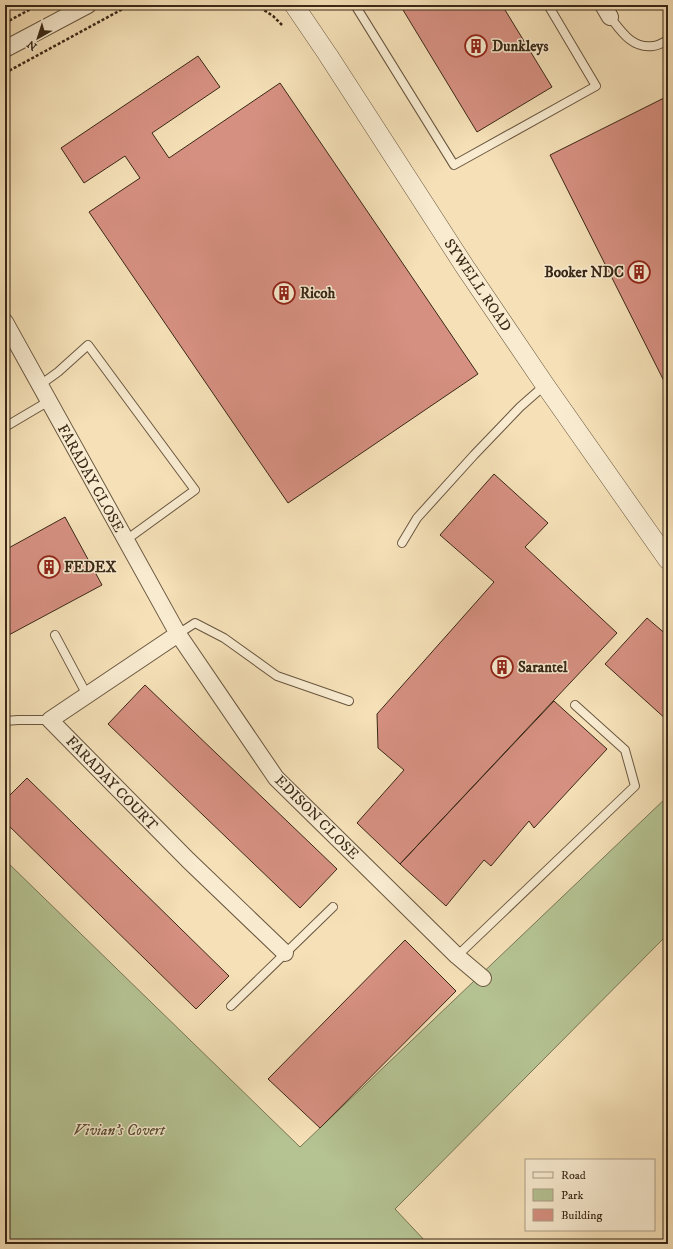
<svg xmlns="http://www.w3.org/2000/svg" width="673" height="1249" viewBox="0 0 673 1249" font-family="'IM FELL DW Pica',serif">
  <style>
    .green { fill: #b5c393; stroke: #787655 }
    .building { fill: #d69081; stroke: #3a2817 }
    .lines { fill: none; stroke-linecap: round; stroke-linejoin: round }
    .service-casing { stroke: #69563f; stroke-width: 10 }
    .minor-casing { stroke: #69563f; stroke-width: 18 }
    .tertiary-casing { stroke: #69563f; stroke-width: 20 }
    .path { stroke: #3a2817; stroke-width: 2.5; stroke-dasharray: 3 2; stroke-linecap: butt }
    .service { stroke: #f8ebd0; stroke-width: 8 }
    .minor { stroke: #f8ebd0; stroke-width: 16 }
    .tertiary { stroke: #f8ebd0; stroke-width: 19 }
    .labels { text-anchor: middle; stroke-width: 3; stroke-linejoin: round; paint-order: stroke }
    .poi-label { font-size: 15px; font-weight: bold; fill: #3a2817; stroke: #f8ebd0; text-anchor: start }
    .street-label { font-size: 15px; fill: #3a2817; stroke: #f8ebd0 }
    .park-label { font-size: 15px; font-style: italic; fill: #594f36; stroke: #f8ebd0 }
  </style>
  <rect width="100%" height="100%" fill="#f5e0b7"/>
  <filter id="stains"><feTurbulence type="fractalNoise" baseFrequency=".005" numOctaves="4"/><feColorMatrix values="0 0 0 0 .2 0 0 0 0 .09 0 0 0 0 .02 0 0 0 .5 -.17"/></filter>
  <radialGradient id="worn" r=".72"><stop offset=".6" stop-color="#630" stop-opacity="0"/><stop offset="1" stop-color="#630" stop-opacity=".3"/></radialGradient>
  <path class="green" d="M668,796v138l-273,275 33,35h-423v-384l295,287z"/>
  <path class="building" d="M400,5h102l50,82 -75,45z
    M198,56l22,31 -68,46 17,25 111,-75 198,291 -190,129 -199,-291 51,-34 -15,-22 -41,27 -23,-35z
    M668,96v293l-118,-234z
    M494,474l54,49 -23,24 92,86 -217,231 -43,-41 47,-53 -26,-22 -1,-34 117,-132 -54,-47z
    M65,517l37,68 -97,52v-87z
    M647,618l21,18 -4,6 4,5v74l-63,-57z
    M145,685l192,184 -37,39 -192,-184z
    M554,701l53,48 -73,79 -5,-7 -38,45 -7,-6 -38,46 -46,-42z
    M27,778l202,198 -33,33 -191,-187v-22z
    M405,940l51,51 -136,137 -52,-49z"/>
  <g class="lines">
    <g class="service-casing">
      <path id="service" d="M355,5l99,160 142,-79 -48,-81
        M610,17c11,14 22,32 43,29 5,0 11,-4 15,-6
        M40,385l18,-13 30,-27 107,145 -69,50
        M5,427l44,-26
        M402,543l15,-25 57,-63 46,-48 25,-22
        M178,634l17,-11 29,15 53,38 72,25
        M55,635l32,60
        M5,721l13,-1h32
        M457,956l178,-170 -10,-36 -50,-45
        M231,1006l102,-99"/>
    </g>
    <g class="minor-casing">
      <path id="minor" d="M603,5l7,12
        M5,49l83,-44
        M5,322l173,312 98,144 181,178 26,22
        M178,634l-128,86 138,140 97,93"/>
    </g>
    <g class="tertiary-casing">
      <path id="tertiary" d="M294,5l34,50 137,212 80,118 123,175"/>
    </g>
    <path class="path" d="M256,5l17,11 9,9
      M5,23l33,-18
      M5,73l125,-68"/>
    <use href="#service" class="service"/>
    <use href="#minor" class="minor"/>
    <use href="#tertiary" class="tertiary"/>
  </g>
  <defs>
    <g id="building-ring" transform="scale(1.15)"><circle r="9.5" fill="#f8ebd0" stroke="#8f2418" stroke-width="1.5"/><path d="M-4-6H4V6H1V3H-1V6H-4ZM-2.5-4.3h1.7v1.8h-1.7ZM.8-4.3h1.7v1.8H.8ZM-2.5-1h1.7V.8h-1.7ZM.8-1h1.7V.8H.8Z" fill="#8f2418"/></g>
  </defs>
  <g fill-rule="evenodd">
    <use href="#building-ring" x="476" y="46"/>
    <use href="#building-ring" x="639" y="272"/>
    <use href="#building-ring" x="284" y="293"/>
    <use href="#building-ring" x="49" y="567"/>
    <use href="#building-ring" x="502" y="667"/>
  </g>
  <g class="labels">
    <g class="poi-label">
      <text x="492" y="51">Dunkleys</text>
      <text x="624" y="277" text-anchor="end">Booker NDC</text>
      <text x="300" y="298">Ricoh</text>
      <text x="64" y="572">FEDEX</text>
      <text x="518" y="672">Sarantel</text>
    </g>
    <g class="street-label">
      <text transform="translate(478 285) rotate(56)" y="5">SYWELL ROAD</text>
      <text transform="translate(91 478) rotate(61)" y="5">FARADAY CLOSE</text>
      <text transform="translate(112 783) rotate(46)" y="5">FARADAY COURT</text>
      <text transform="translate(317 817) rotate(45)" y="5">EDISON CLOSE</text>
    </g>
    <g class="park-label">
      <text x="119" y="1135">Vivian's Covert</text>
    </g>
  </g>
  <rect width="673" height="1249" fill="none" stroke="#f5e0b7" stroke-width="20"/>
  <rect x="6" y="6" width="661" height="1237" fill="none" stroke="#3a2817" stroke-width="2"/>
  <rect x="10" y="10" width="653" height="1229" fill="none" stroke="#3a2817"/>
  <rect x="525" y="1159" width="130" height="72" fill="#f8ebd0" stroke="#ac9d86"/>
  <rect x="533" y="1172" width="20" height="6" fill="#f8ebd0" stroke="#ac9d86"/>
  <text x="561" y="1179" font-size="12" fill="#3a2817">Road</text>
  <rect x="533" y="1189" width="20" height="12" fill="#b5c393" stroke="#ac9d86"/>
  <text x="561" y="1199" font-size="12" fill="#3a2817">Park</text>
  <rect x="533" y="1209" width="20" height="12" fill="#d69081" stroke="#ac9d86"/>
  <text x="561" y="1219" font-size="12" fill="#3a2817">Building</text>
  <g transform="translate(38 38) rotate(219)" stroke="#f8ebd0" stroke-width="3" paint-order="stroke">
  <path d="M0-3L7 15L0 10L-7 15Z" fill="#3a2817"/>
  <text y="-6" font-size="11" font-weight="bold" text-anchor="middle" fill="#3a2817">N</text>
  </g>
  <rect width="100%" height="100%" filter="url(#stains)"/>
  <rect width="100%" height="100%" fill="url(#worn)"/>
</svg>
